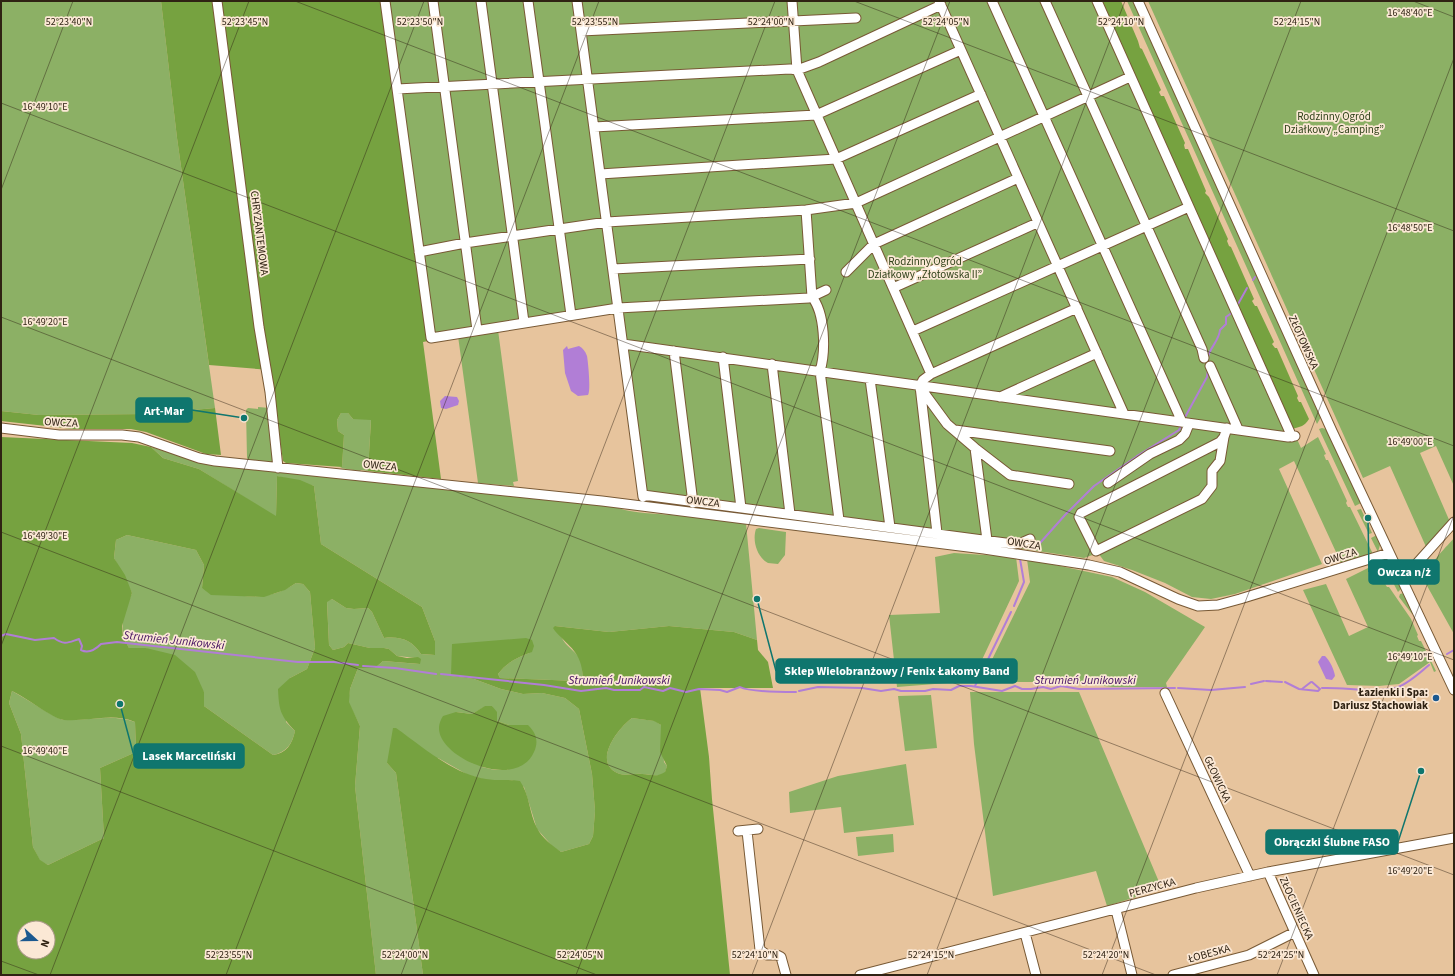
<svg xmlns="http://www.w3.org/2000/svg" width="1455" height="976" viewBox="0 0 1455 976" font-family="'Source Sans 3',sans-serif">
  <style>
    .green { fill: #8cb065; fill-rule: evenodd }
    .forest { fill: #76a240; fill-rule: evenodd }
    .water { fill: #b17ed6 }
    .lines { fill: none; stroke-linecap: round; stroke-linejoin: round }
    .stream { stroke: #b17ed6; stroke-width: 2 }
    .minor-casing { stroke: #785935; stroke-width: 11 }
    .minor { stroke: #fff; stroke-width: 9 }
    .ticks { fill: none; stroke: #2f2213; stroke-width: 1; stroke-opacity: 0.45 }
    .poi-dot { fill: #1b588f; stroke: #fbe8d5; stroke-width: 1.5 }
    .labels { text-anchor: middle; stroke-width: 3.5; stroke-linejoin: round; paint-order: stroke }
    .park-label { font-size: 11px; fill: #2f4119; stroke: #fbe8d5 }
    .street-label { font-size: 11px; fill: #2f2213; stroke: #fbe8d5 }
    .poi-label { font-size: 11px; font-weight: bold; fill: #2f2213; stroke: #fbe8d5; text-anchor: end }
    .water-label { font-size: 12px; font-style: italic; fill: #451262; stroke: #fbe8d5 }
    .ticks-label { font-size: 10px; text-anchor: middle; fill: #2f2213; stroke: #fbe8d5; stroke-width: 3.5; stroke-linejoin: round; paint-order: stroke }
    .leader { fill: none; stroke: #0f766e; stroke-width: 1.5 }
    .callout-dot { fill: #0f766e; stroke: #fbe8d5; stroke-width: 1.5 }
    .callout { fill: #0f766e; stroke: #0f766e; stroke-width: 1.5 }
    .callout-label { font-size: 12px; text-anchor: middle; font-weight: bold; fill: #fff }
  </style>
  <rect width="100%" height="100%" fill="#e7c49d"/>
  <path class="green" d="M1,1h160l16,137 38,270 -66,6 -110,1 -38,-4z
    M383,1h717l201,447 17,-11 8,17 -2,1 2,5h2l19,41 -1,2 2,4h2l22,45v3l-30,10 -48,-104 -15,8 43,95 -87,30 -24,5 -19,-2 -27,-14 -33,-13 -28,-9 -6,-8 -14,5 -99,-15 -339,-43 -31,-183 -6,-6 -111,19 20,151 -5,1 1,4 -36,-3 -20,-147 -30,5z
    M1127,1h7l187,416 -4,7z
    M1148,1h306v485l-18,-40 -16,7 30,69 -23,27 -37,-83 -27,12z
    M258,407l12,1 3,54 -2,1 -21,-2 -3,-3 -1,-48 2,-2 10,1z
    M341,413h7l5,6h18l-3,52 -7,-1 -1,1 -20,-3 2,-1 2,-32 -6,-4 -1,-11z
    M1322,428l4,1 35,74 -6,3 -36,-77z
    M151,447l57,18 405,41c19,8 39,7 58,9 25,1 50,5 75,8l11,117 -23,-8 -65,-6 -60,6 -54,-6c4,6 7,14 12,19 13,13 15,11 16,32l-6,4 -77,-3 -2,-4c9,-12 20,-17 34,-22l-81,24 23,3 27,10 22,5 19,-1 23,5 14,11 13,65 3,37 -2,25 -4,8 -28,8 -8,-5 -16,-18 -13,-42 -12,-7h-26l-18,-5 -30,-17 -51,5 9,10 27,202h-47l-21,-189 5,-60 -12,-24 2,-13 8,-21h17l8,-7 36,3 -2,-6 -20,-2 -8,-7 -5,-1h-14l-22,-5 -4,4 -11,3 -4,-5 -2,-44 5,-2 14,9 8,1 14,-1 4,4 12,26c16,-2 28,2 37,16l13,1 1,-14 -13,-34 -101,-63 -7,-58 -37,-10 -1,41 -77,-48 -36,-11zM486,706h6l5,15 12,4h19l-20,45h-13l-13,-3 -26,-55 16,2z
    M1361,509l11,24 -3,1 -12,-24z
    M759,528l27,4 -1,23 -7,9 -10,-1c-11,-6 -16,-22 -12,-34z
    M127,535l69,15 8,15 -2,23c36,7 61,17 94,-5l7,1 7,8 5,56 -8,21 -17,9 -4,44 9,9c-3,13 -8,21 -22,24l-69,-49v-14l-58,-44h-17c-12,-20 -5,-35 3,-55l-18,-35 2,-18z
    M1377,535l3,10 -2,7 -7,-14z
    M1454,538v96l-28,-50c-2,-17 18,-34 28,-46z
    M954,553l62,4 3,24 -47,100 -75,6 -8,-72 51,-2 -5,-56z
    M1027,559l85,18 33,15 60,35 -39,56 1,4h-54l-47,-5h-85l49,-100z
    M1376,564h2l8,17 -2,1 3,5h2l22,32 7,16 -1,1 2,5h2l15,30 -2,1 -4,-10 -31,22 -20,2 -32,-1 -44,-95 23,-6 23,52 19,-9 -22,-48z
    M1394,572l8,16 -4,4 -9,-17z
    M1404,593l10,20 -2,1 -13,-17 1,-3z
    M12,691c10,5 44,28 52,29 24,1 48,-7 71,2l1,30 -36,16 4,70 -56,27 -8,-4 -7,-14 -12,-113 -12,-31z
    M970,692h109l83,197 -55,17 -11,-35 -103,25 -19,-152z
    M931,695l6,53 -32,3 -7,-55z
    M632,718l23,3 6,4 3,37 3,4 -2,7c-9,5 -14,1 -23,1 -7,-1 -16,2 -22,0 -29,-10 -3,-45 12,-56z
    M906,764l8,61 -70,8 -3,-26 -51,6 -1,-21 49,-16z
    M893,834l1,18 -36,4 -2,-19z"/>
  <path class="forest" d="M161,1h222l45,340 -5,1 18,137 -73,-8 3,-51 -18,-1 -5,-6h-7l-4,7 1,11 6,4 -2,32 -56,-4 -3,-2 -13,-91 -61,-5 -32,-227z
    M1100,1h21l17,40 2,7 2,1 19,41 -2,2 2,4h3l21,47 -1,2 1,4h3l18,42 -1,2 4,4 19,42 -1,2 2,5 2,1 23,52 -2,2 3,5h2l17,36 -2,2 3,4h2l21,48 -1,2 2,4h2l8,17c-4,7 -9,8 -17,10z
    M215,408l6,47 -15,-1 -60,-22 -15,-3h-58l-72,-8v-10l38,4 110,-1z
    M1,437l131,6 19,4 12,11 36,11 77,47 1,-40 23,4 14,6 7,58 101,63 13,34v14l-14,-1c-9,-14 -21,-18 -37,-16l-12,-26 -4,-4 -14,1 -8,-1 -14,-9 -5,3 2,43 4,5 11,-3 4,-4 22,5h14l5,1 8,7 10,2 11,-1 3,2 -1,5 -37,-3 -8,7h-17l-8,21 -1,13 11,24 -5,60 21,189h-375zM127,535l69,15 8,15 -2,23 9,7 53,2 21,-7 11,-7 7,1 7,8 5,56 -8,21 -17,9 -12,11c1,21 2,26 17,42 -3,13 -8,22 -22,24l-69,-49v-14l-9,-20 -20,-17 -29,-7h-17l-6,-11 -1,-11 10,-33 -7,-18 -11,-17 2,-18zM12,691c12,5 41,28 52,29 24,2 48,-8 71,2l1,30 -36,16 4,70 -56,27 -8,-5 -7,-13 -12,-113 -12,-31zM24,928h24v24h-24z
    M555,626l54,6 60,-6 65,6 23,8 1,10 10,12 5,26h-73l9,69 3,42 18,176h-307l-27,-202 -9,-10 6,-35h3c27,19 57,46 90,51 11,2 23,0 34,2 10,14 9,32 17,47 4,9 16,18 24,24l28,-8 4,-8 2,-25 -3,-37 -13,-65 -14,-11 -23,-5 -19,1 -22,-5 -27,-10 -23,-3 1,-32 74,-6 6,2 2,6 -2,6c-14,5 -25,10 -34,22l2,4 77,3 6,-4c-2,-26 -13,-29 -28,-46l-2,-3zM632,718l22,3 7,4 -1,27 7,14 -2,6c-9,6 -14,2 -23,2 -7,-1 -16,2 -22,0 -29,-10 -3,-45 12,-56z
    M485,706h7l5,6v9l12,4h19c8,8 11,16 6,27 -18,40 -97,5 -95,-25 0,-3 2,-8 4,-11l13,-4 16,2z"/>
  <path class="water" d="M567,346l1,3 11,-3c4,2 6,5 8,10 1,5 4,35 1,39l-10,1 -7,-5 -6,-18 -2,-23z
    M445,396l12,1 2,4 -1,4 -12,4 -5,-1 -1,-7z
    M1322,656h3c5,5 9,13 10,20l-3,4 -6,-1 -8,-17z"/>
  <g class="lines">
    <path class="stream" d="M1253,280l2,-3
      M1237,306l10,-18
      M1208,357c2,-10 11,-16 12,-27l6,-6v-7l7,-5
      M1184,419l23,-42 1,-8
      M1137,456l42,-26 2,-4
      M1031,549l9,-6 25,-28 29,-29 42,-29
      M1014,606l10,-24 -4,-23
      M1,636l5,-2 29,6 19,-2c11,8 15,4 25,1l3,7 -1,4c8,4 15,-1 20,-6l16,-2 181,20h36l24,3
      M1447,654l7,-4
      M363,666l32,2 41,6
      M441,674l103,11 37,6 25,-3 8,2h26l4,-3 19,4 7,-3 16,4 13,-3 21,1 7,2 13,-5c9,5 45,5 56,5
      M1266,681l16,1
      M1285,682l14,7 19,2 2,-2 -8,-7
      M1251,684l13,-3
      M975,686l36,-74
      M1178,688l33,2 34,-3
      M1322,688c21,-1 56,5 74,0 12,-4 24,-15 33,-23
      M1302,689l9,-7
      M799,691l19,-4 44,1 19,3 13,-2 7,2
      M902,691h23l8,-2 18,1 8,-4h12l31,5 13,-5 7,3h9l12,-2 8,2 10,-3 18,3 96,-1"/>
    <g class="minor-casing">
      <path id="minor" d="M217,1l42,326 11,65 8,76
        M385,1l46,337 187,-30 191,-10 17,-8
        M433,1l44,329
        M481,1l43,321
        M528,1l43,314
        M577,1l66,496
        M792,1l5,69 134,304
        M939,1l185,413
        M992,1l190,421
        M1045,1l157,348 2,9
        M1097,1l195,436
        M1138,1l194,430 122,259
        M581,31l275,-13
        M397,89l393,-20 7,1 22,-8 122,-57
        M594,127l222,-12 145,-65
        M600,174l236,-15 145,-65
        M806,210l6,87c13,16 14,54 8,74l19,149
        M419,252l46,-9 142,-21 199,-12 50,-7 274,-126
        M613,269l197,-10
        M846,272l28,-28 144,-66
        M893,288l144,-65
        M913,331l276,-124
        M623,344l665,93 7,-1
        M674,351l19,152
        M723,357l18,151
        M772,364l18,150
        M1210,366l28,63
        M870,379l20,148
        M922,390l25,34 28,24 35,27 59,9
        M1000,397l97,-44
        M1,428l58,7h63l17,2 60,21 16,3 387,40 382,48 105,16 31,7 58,27 20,7 20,-1 22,-6 149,-46
        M955,430l155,21
        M1224,437l-4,24 -8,10v15l-10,13 -106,52 -17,-34 2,-4 139,-71 4,-5 3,-9
        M975,448l12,92
        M1108,483l42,-29 29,-14 6,-6 4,-10
        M643,495l370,49 8,-1 9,-4
        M937,533l-17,-147 3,-6 8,-6 146,-66
        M1402,580l52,-58
        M1165,693l85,183
        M738,831l20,-2
        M747,831l13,119 7,5h10l4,2 5,18
        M1268,872l46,103
        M1116,910l16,65
        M1025,933l11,42
        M860,975l336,-87 72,-16 186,-34
        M1173,975l76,-20 46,-23"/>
    </g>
    <use href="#minor" class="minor"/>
  </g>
  <path class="ticks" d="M295,1l1159,445M854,1l600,230M1413,1l41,16M1,103l1453,557M1,190l72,-189M1,317l1453,558M1,532l1155,443M1,646l248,-645M1,746l596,229M1,961l38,14M50,975l374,-974M226,975l373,-974M401,975l374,-974M576,975l374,-974M752,975l373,-974M927,975l374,-974M1102,975l352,-917M1277,975l177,-460M1453,975l1,-3"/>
  <circle class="poi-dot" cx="1436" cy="698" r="4"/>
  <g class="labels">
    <g class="park-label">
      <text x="1334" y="120">Rodzinny Ogród<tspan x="1334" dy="13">Działkowy „Camping”</tspan></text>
      <text x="925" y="265">Rodzinny Ogród<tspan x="925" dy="13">Działkowy „Złotowska II”</tspan></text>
    </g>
    <g class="street-label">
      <text transform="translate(260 233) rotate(83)" y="4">CHRYZANTEMOWA</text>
      <text transform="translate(1304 342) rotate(66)" y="4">ZŁOTOWSKA</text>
      <text transform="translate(61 422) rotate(3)" y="4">OWCZA</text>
      <text transform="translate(380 465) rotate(6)" y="4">OWCZA</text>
      <text transform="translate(703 501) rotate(7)" y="4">OWCZA</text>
      <text transform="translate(1024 543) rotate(9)" y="4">OWCZA</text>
      <text transform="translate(1340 556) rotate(-18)" y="4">OWCZA</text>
      <text transform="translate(1218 779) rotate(65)" y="4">GŁOWICKA</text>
      <text transform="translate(1152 887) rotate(-15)" y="4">PERZYCKA</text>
      <text transform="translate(1297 908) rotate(66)" y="4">ZŁOCIENIECKA</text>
      <text transform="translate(1209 953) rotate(-15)" y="4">ŁOBESKA</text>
    </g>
    <g class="poi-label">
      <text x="1428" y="696">Łazienki i Spa:<tspan x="1428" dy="13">Dariusz Stachowiak</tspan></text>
    </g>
    <g class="water-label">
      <text transform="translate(174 640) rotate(6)" y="4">Strumień Junikowski</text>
      <text x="619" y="684">Strumień Junikowski</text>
      <text x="1085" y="684">Strumień Junikowski</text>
    </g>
  </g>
  <g class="ticks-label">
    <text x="1410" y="16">16°48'40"E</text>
    <text x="245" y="25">52°23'45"N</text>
    <text x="69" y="25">52°23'40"N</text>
    <text x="420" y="25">52°23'50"N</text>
    <text x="595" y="25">52°23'55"N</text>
    <text x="771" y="25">52°24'00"N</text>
    <text x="946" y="25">52°24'05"N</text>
    <text x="1121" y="25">52°24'10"N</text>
    <text x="1297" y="25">52°24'15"N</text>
    <text x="45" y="110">16°49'10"E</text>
    <text x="1410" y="231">16°48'50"E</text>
    <text x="45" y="325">16°49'20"E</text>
    <text x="1410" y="445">16°49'00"E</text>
    <text x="45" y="539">16°49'30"E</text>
    <text x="1410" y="660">16°49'10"E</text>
    <text x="45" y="754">16°49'40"E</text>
    <text x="1410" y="874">16°49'20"E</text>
    <text x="229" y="958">52°23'55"N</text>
    <text x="405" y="958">52°24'00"N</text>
    <text x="580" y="958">52°24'05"N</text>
    <text x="755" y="958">52°24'10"N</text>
    <text x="931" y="958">52°24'15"N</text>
    <text x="1106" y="958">52°24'20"N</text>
    <text x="1281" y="958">52°24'25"N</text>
  </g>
  <path class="leader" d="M244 418L192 410M1368 518L1369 572M757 599L776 671M120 704L134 756M1421 771L1398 842"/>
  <g class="callout-dot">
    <circle cx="244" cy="418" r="4"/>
    <circle cx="1368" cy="518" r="4"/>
    <circle cx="757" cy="599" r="4"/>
    <circle cx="120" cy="704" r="4"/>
    <circle cx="1421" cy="771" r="4"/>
  </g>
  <g class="callout">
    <rect x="136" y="398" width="56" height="24" rx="4"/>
    <rect x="1369" y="560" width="70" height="24" rx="4"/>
    <rect x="776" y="659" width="241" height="24" rx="4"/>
    <rect x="134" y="744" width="110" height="24" rx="4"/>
    <rect x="1266" y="830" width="132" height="24" rx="4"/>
  </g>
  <g class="callout-label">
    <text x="164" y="415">Art-Mar</text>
    <text x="1404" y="576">Owcza n/ż</text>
    <text x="897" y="675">Sklep Wielobranżowy / Fenix Łakomy Band</text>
    <text x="189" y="760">Lasek Marceliński</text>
    <text x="1332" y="846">Obrączki Ślubne FASO</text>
  </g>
  <rect width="1455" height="976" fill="none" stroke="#2f2213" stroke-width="4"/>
  <g transform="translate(36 940) rotate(111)"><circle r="19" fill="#fbe8d5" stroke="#a99987"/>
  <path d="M0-3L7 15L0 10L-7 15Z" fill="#1b588f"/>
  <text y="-6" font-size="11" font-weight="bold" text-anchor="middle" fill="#2f2213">N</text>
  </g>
</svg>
